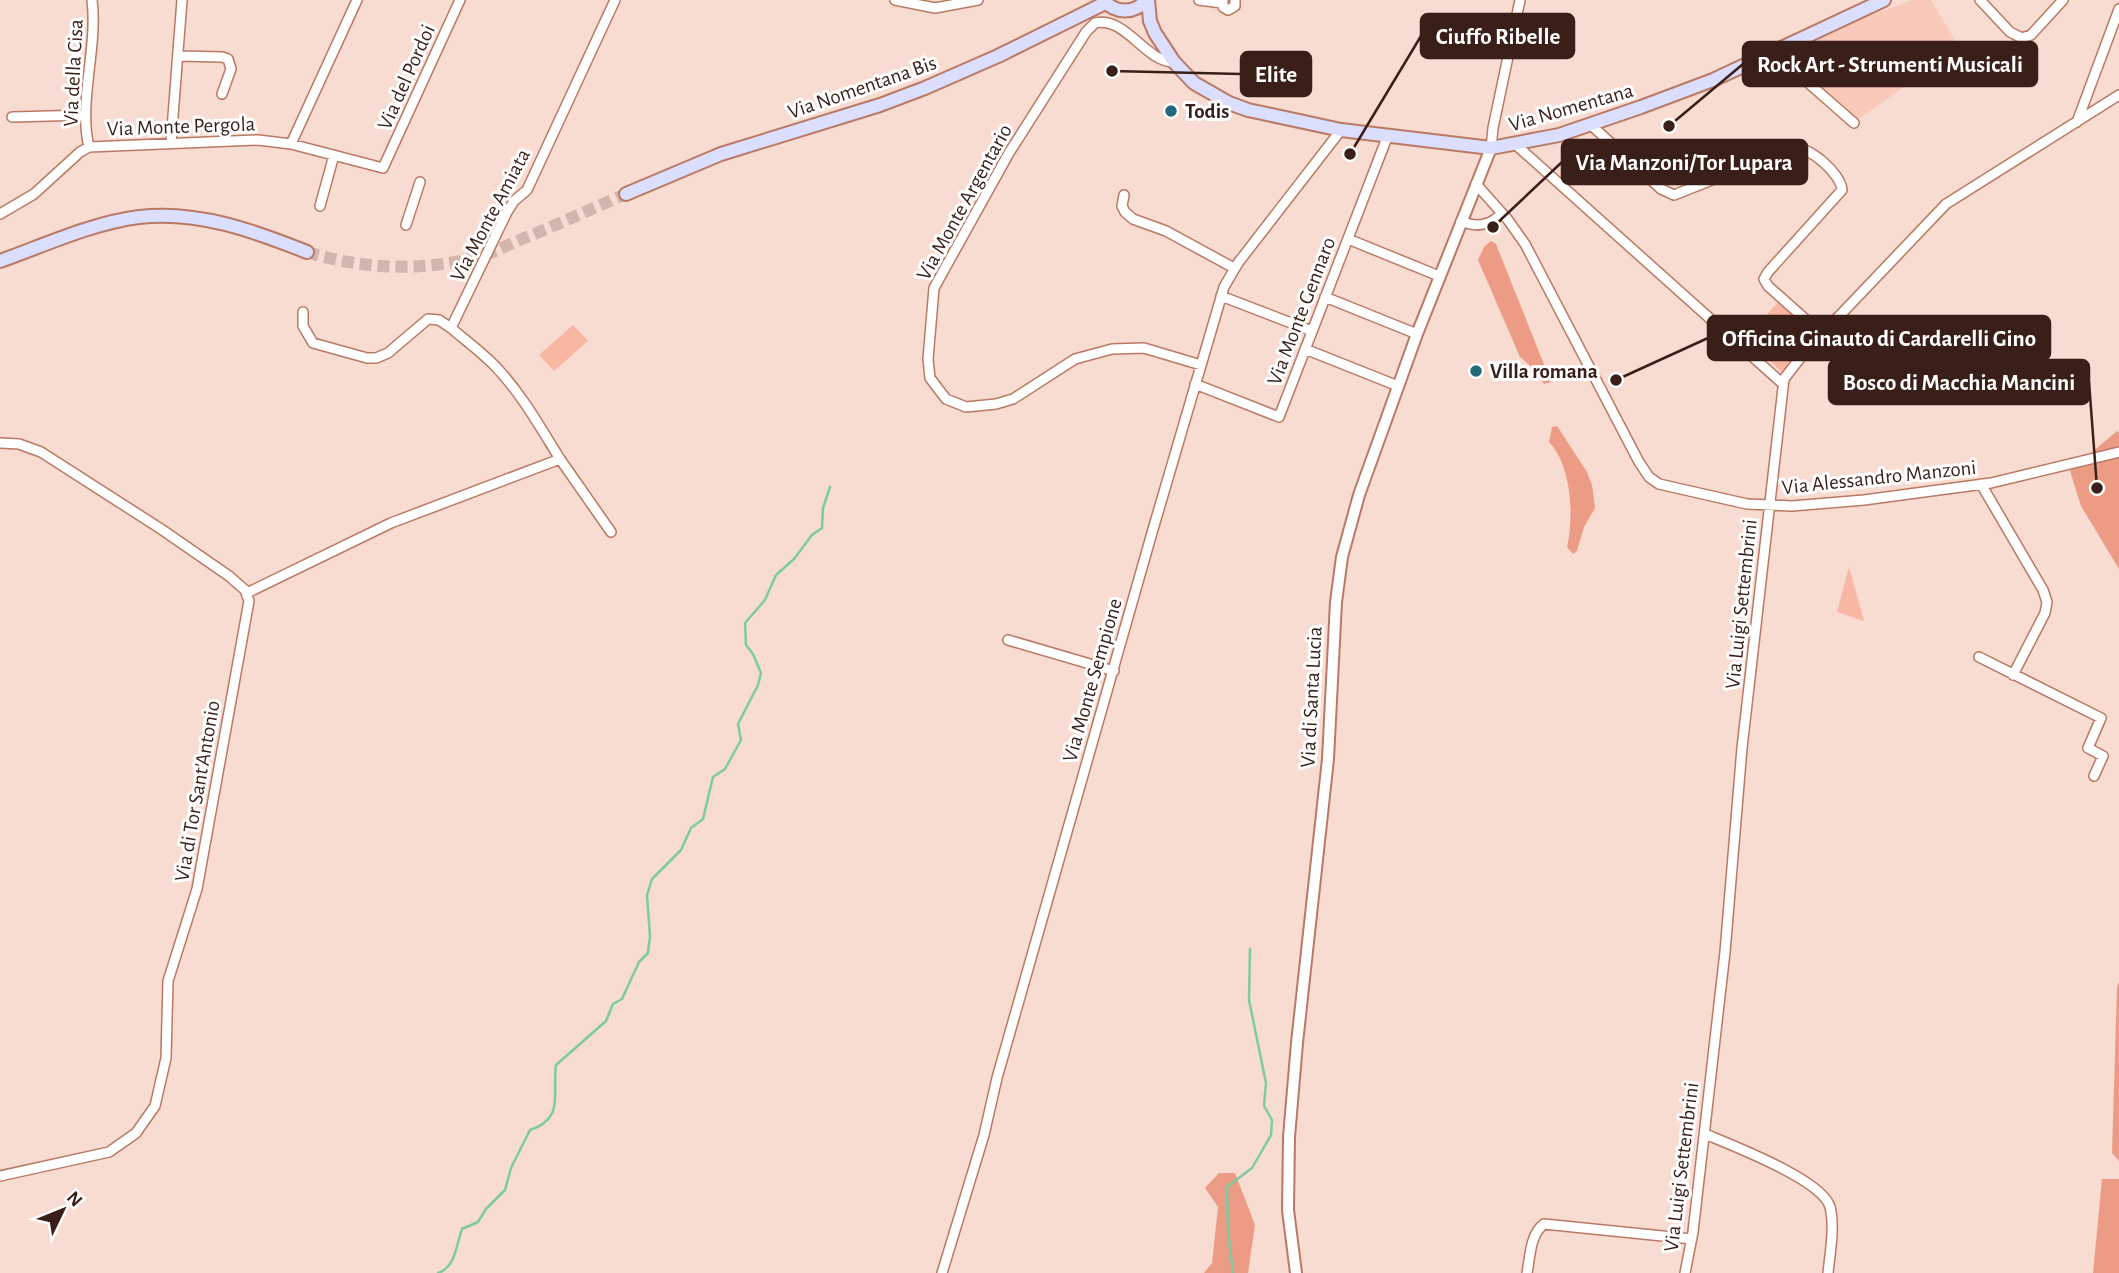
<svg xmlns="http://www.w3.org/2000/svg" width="2119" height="1273" viewBox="0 0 2119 1273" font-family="'Alegreya Sans',sans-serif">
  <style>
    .built { fill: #f9c9ba }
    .green { fill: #f9b6a2 }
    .forest { fill: #ec9c84 }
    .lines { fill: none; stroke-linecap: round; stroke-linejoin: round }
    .stream { stroke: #7dcc9f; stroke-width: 2.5 }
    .secondary-tunnel { stroke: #d2b5ac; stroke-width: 12; stroke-dasharray: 12 6; stroke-linecap: butt }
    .minor-casing { stroke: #ba7964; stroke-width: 12 }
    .tertiary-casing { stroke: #ba7964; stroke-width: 14 }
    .secondary-casing { stroke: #ba7964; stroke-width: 16 }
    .minor { stroke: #fff; stroke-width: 9 }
    .tertiary { stroke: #fff; stroke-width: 10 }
    .secondary { stroke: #dbdefc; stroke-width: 12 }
    .poi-dot { fill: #26697b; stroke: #fff; stroke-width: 2.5 }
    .labels { text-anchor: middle; stroke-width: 6; stroke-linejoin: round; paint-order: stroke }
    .street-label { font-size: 21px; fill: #391f17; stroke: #fff }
    .poi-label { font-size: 21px; font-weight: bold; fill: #391f17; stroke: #fff; text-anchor: start }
    .leader { fill: none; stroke: #391f17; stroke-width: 2.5 }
    .callout-dot { fill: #391f17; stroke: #fff; stroke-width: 2.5 }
    .callout { fill: #391f17; stroke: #391f17; stroke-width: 2.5 }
    .callout-label { font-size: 23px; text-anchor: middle; font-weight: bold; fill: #fff }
  </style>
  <rect width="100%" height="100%" fill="#f8dbd1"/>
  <path class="built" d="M1913,0h18l28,47 -100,72 -53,-45 -19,-20 65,-32z"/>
  <path class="green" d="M1780,300l36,33 -34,39 -37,-33z
    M573,325l15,16 -34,30 -15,-16z
    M1849,567l15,54 -27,-9z"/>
  <path class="forest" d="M1491,241l5,3 55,138 -7,2 -11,-16 -13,-11 -42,-97 6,-13z
    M1557,426l30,46 5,13 3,23 -11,19 -7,24 -4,3 -6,-7c7,-30 5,-81 -18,-105l3,-15z
    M2117,431l2,2v136l-38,-63 -11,-35z
    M2119,982v179l-7,-8 5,-166z
    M1219,1173h16l20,52 -7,48h-44l8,-10 6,-56 -13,-19z
    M2102,1179h17v94h-26z"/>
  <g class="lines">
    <path class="stream" d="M438,1273c18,-6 18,-28 24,-44l16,-7 8,-13 19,-19 6,-22 19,-38c35,-12 22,-34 26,-65l50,-44 7,-17 9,-5 17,-37 9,-9 2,-17 -3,-41 5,-16 29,-29 10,-22 12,-9 10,-42 12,-8 16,-29 -3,-16 20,-39 3,-12 -8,-19 -7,-9 -1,-22 20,-23 11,-25 18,-16 18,-24 10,-7 1,-20 7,-21
      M1233,1273l-5,-42 -1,-44 25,-19 19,-33 1,-15 -8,-14 2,-23 -17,-83 1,-51"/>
    <path class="secondary-tunnel" d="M307,252c55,17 114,20 170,5 15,-3 30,-12 45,-18 35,-14 69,-30 104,-45"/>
    <g class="minor-casing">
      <path id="minor" d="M895,0l40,8 43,-8
        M1199,0l23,3
        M1223,0v7l5,3 7,-4v-6
        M1980,0l30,32 12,6 9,-3 32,-35
        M1773,52l81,71
        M178,56l44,1 6,2 3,10 -9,25
        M1174,62c-29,0 -48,-46 -79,-39l-9,9 -77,121 -75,135 -6,71 2,19 16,21 20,8 30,-3 17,-5 62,-40 37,-10 32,-1 57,17
        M12,117l74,-2
        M2077,122l42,-113
        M1591,125l70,64 13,6 119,-47c17,-2 48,26 49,42l-74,82 -4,7 4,7 54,48
        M171,142l11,-142
        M291,144l66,-144
        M1515,144l268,240
        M89,147c-11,-44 9,-100 3,-147
        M1491,148l2,-20 27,-128
        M1476,184l32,36 17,24 114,218 10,15 10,7 88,20 45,2 72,-6 127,-17 128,-31
        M1124,195l-2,11 3,6 8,7 33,12 68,37
        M320,206l14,-51
        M0,214l34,-20 46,-42 9,-5 169,-7 33,4 92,24 77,-168
        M1461,221c16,7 29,5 41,-8
        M406,225l14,-43
        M1348,239l91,37
        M1221,296l91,35
        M1325,297l92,37
        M303,312v14l10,17 54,15h9l12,-5 40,-34 11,1 12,8
        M1305,349l93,37
        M1195,384l84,33 109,-282
        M0,443l19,1 22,8 120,77 68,47 16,14 4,11 -52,288 -29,92 -2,77 -11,48 -19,27 -27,19 -109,24
        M560,459l51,73
        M1981,484l62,106 4,12 -2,11 -32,62
        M247,593l144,-70 169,-64c-20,-32 -40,-68 -67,-95 -13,-13 -28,-24 -42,-36l56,-116 7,-11 13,-11 88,-190
        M1008,640l106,31
        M1979,657l122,61 -13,30 15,8 -9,20
        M1705,1134c26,11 118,46 125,73 5,20 0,46 -2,66
        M942,1273l42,-138 13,-57c74,-264 149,-528 227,-791l14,-24 103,-133
        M1527,1273c3,-15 3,-39 17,-49l148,15
        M1685,1273l8,-41 32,-280 17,-204 42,-369 20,-26 142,-149 173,-109"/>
    </g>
    <g class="tertiary-casing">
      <path id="tertiary" d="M1296,1273l-8,-63 1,-73 8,-94 31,-284 8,-157 6,-45 17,-62 58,-161 74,-186"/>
    </g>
    <g class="secondary-casing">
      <path id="secondary" d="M1103,0c13,14 31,14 44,0
        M1148,0l2,21 5,12 19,29 20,21 35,20 19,7 93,20 150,18 68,-13 82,-28 72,-27 171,-80
        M626,194l95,-40 159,-49 45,-17 73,-32 107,-53
        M0,261c45,-16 92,-38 139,-44 59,-7 115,14 168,35"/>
    </g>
    <use href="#minor" class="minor"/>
    <use href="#tertiary" class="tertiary"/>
    <use href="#secondary" class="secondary"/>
  </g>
  <g class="poi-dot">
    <circle cx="1171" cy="111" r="7"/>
    <circle cx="1476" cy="371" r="7"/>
  </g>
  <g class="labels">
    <g class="street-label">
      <text transform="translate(73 73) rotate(-87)" y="7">Via della Cisa</text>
      <text transform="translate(406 77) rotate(-66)" y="7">Via del Pordoi</text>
      <text transform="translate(862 87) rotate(-19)" y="7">Via Nomentana Bis</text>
      <text transform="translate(1571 107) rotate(-16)" y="7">Via Nomentana</text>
      <text transform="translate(181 126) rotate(-2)" y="7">Via Monte Pergola</text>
      <text transform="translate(964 202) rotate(-61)" y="7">Via Monte Argentario</text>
      <text transform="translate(490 215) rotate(-62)" y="7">Via Monte Amiata</text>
      <text transform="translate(1301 311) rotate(-69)" y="7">Via Monte Gennaro</text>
      <text transform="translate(1879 477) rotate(-6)" y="7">Via Alessandro Manzoni</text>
      <text transform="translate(1741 604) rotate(-84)" y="7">Via Luigi Settembrini</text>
      <text transform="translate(1092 680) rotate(-74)" y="7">Via Monte Sempione</text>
      <text transform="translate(1311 697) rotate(-87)" y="7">Via di Santa Lucia</text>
      <text transform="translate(197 791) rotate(-80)" y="7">Via di Tor Sant'Antonio</text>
      <text transform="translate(1681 1167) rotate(-83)" y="7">Via Luigi Settembrini</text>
    </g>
    <g class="poi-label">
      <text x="1185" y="118">Todis</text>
      <text x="1490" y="378">Villa romana</text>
    </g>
  </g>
  <path class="leader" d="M1350 154L1421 36M1669 126L1743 64M1112 71L1241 74M1493 227L1562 162M1616 380L1708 338M2097 488L2089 382"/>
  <g class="callout-dot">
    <circle cx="1350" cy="154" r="7"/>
    <circle cx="1669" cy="126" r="7"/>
    <circle cx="1112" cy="71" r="7"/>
    <circle cx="1493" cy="227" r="7"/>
    <circle cx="1616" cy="380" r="7"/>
    <circle cx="2097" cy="488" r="7"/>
  </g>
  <g class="callout">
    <rect x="1421" y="14" width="153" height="44" rx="7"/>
    <rect x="1743" y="42" width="294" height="44" rx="7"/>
    <rect x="1241" y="52" width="70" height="44" rx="7"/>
    <rect x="1562" y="140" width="245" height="44" rx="7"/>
    <rect x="1708" y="316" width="342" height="44" rx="7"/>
    <rect x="1829" y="360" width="260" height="44" rx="7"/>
  </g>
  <g class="callout-label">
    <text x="1498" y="44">Ciuffo Ribelle</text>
    <text x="1890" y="72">Rock Art - Strumenti Musicali</text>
    <text x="1276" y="82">Elite</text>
    <text x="1684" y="170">Via Manzoni/Tor Lupara</text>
    <text x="1879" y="346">Officina Ginauto di Cardarelli Gino</text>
    <text x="1959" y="390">Bosco di Macchia Mancini</text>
  </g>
  <g transform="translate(63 1210) rotate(47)" stroke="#ffffff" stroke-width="5" paint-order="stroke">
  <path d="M0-5L12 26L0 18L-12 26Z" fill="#391f17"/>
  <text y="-10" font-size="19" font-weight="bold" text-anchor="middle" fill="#391f17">N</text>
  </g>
</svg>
